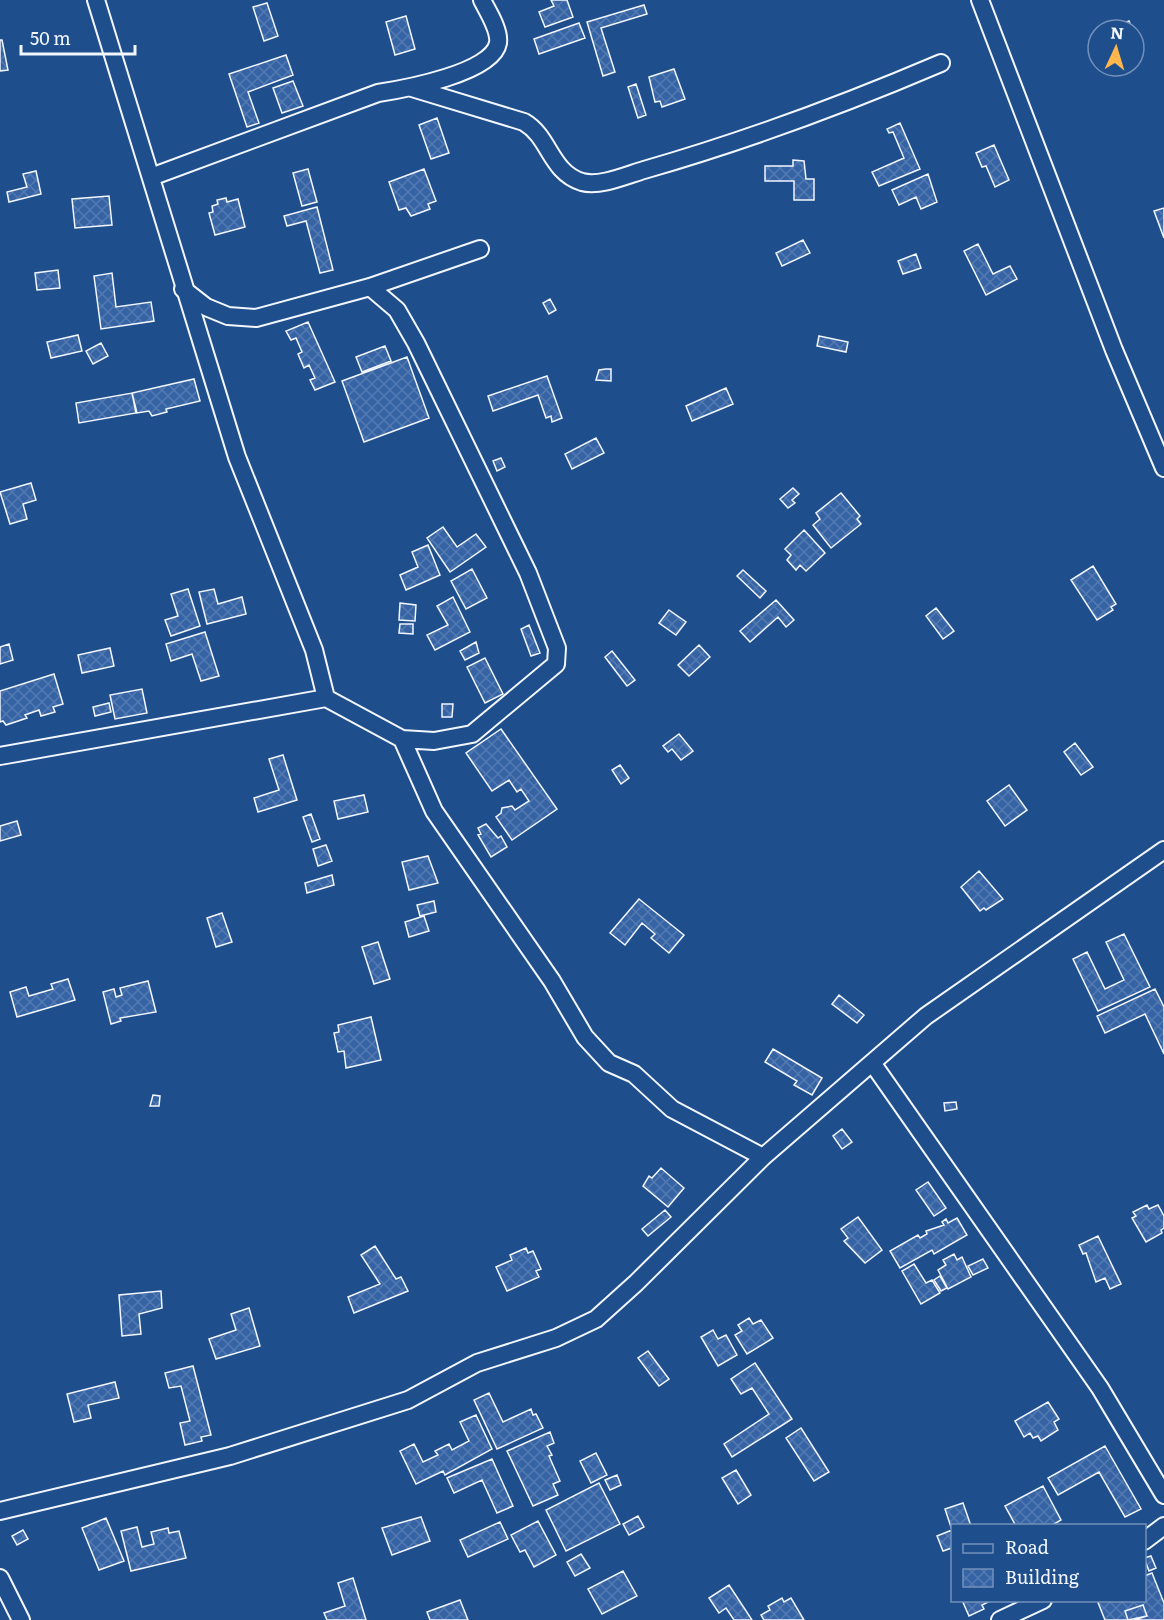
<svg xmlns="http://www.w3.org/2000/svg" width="1164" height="1620" viewBox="0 0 1164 1620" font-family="Literata,serif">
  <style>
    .building { fill: url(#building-cross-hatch); stroke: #f2f6ff; stroke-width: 1.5 }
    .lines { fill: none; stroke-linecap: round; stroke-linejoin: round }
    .minor-casing { stroke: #f2f6ff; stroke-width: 20 }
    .minor { stroke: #1f4e8c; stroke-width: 16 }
  </style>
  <defs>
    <pattern id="building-cross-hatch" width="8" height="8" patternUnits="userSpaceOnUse" patternTransform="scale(1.5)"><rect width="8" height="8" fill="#3563a3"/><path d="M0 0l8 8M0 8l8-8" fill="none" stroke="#537ab1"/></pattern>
  </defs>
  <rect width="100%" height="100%" fill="#1f4e8c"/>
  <path class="building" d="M551,0h16l6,17 -28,10 -6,-15 15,-6z
    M267,3l11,33 -14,5 -11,-34z
    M644,5l3,9 -46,14 14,44 -12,4 -16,-54z
    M406,16l9,33 -20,6 -9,-33z
    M1129,21l4,9h-27z
    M579,23l6,15 -46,16 -5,-15z
    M0,40h2l6,30 -8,1z
    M286,55l7,20 -45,17 11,31 -12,4 -18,-53z
    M674,69l11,30 -23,8 -2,-6 -5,1 -6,-25z
    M293,81l10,25 -21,7 -9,-25z
    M636,84l10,31 -8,3 -10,-31z
    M437,118l12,35 -18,6 -12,-34z
    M900,123l20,46 -41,17 -7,-14 32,-14 -11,-26 -4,1 -2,-4z
    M994,145l15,35 -14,7 -9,-21 -4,1 -6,-14z
    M793,160l11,1 2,18h8v21h-20v-19h-29v-15h28z
    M308,169l9,33 -15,4 -9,-33z
    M424,169l12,32 -8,3 2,5 -19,7 -5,-8 -7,2 -10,-28z
    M36,171l5,23 -32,8 -2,-10 20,-5 -4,-13z
    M928,174l9,28 -16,7 -5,-12 -17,8 -7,-15z
    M109,196l3,29 -37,3 -3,-29z
    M226,198l1,4 11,-3 7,28 -30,8 -6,-22 4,-1 -1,-6 6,-2 -1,-4z
    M317,207l16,63 -13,3 -14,-52 -19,5 -3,-10z
    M1164,208v30l-10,-27z
    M803,240l7,13 -28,13 -6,-13z
    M978,244l15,30 17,-8 7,13 -31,16 -22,-44z
    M916,254l5,14 -18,6 -5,-13z
    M58,270l2,18 -23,2 -2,-17z
    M112,273l4,34 35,-5 3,19 -53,8 -7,-53z
    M550,299l6,11 -7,4 -6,-11z
    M308,322l27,60 -20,8 -5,-10 5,-2 -6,-13 -5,3 -6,-14 4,-2 -6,-14 -5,2 -5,-9z
    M78,335l4,16 -31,7 -4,-16z
    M819,336l29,6 -2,10 -29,-6z
    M101,343l7,13 -15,8 -7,-13z
    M385,346l6,15 -29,11 -6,-15z
    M407,357l22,61 -65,24 -22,-61z
    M606,369h5v12l-15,-1 3,-10z
    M547,376l15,42 -10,4 -1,-6 -5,2 -8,-23 -45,16 -5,-15z
    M194,379l6,22 -34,8 1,3 -15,4 -3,-5 -12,2 -5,-20z
    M726,388l7,16 -41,17 -6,-15z
    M132,393l4,20 -57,10 -3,-20z
    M596,438l8,15 -32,16 -7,-15z
    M501,458l4,9 -8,4 -4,-10z
    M31,483l5,17 -13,4 4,15 -17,5 -10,-32z
    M793,488l6,6 -7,6 3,3 -7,5 -8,-9z
    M841,493l19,23 -3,3 4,5 -30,24 -18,-23 7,-6 -4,-6z
    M443,527l14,20 19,-13 10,13 -36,25 -23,-34z
    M804,530l21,23 -19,18 -6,-6 -4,5 -9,-10 4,-5 -6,-6z
    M428,545l12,30 -34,15 -6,-15 18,-8 -6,-15z
    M1093,566l23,38 -5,3 2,3 -16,10 -26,-40z
    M472,569l15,29 -21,11 -15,-28z
    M743,570l23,21 -6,7 -23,-22z
    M188,589l12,37 -29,10 -6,-16 13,-4 -7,-22z
    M214,589l4,15 24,-7 4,17 -39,10 -8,-32z
    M453,597l17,35 -35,18 -8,-15 21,-10 -11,-19z
    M776,600l18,20 -8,7 -8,-10 -28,25 -10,-11z
    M400,603l16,2 -1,16 -16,-1z
    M936,608l18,23 -11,8 -17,-23z
    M669,610l17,12 -10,13 -17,-12z
    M400,624h13v10l-14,-1z
    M529,625l11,28 -9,3 -10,-27z
    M205,632l14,44 -18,5 -9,-27 -21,7 -5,-17z
    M476,642l3,11 -14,7 -5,-9z
    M9,644l4,16 -13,4v-17z
    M699,645l11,12 -21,19 -11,-11z
    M110,648l4,18 -32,7 -4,-18z
    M612,651l23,29 -8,6 -22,-29z
    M485,658l18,36 -18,9 -18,-36z
    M54,674l9,30 -10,3 2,5 -14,4 -2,-6 -14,5 2,3 -21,7 -3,-4 -3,1v-31z
    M142,689l5,24 -32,6 -5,-24z
    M109,703l2,9 -16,4 -2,-9z
    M442,704h11l-1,13h-10z
    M501,729l56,80 -45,31 -16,-23 5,-4 1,-5 10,-2 3,4 14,-9 -8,-12 -4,3 -8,-12 -17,11 -26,-38z
    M679,734l14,17 -12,9 -9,-11 -4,3 -5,-6z
    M1075,743l18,24 -12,8 -17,-23z
    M283,755l14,45 -39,12 -4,-14 25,-8 -10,-31z
    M620,765l9,13 -8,6 -9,-14z
    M1009,785l18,25 -22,16 -18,-25z
    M364,795l4,17 -30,7 -4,-18z
    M311,814l9,25 -8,3 -9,-25z
    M17,821l4,14 -21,6v-15z
    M486,824l12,14 3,-2 6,11 -16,10 -13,-22 3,-1 -3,-6z
    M326,845l6,16 -14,5 -5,-17z
    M428,856l10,27 -29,7 -7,-28z
    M979,871l24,28 -17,11 -2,-2 -4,3 -19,-24z
    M332,875l2,10 -27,8 -2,-10z
    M639,899l45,36 -15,18 -18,-15 4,-4 -13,-11 -17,22 -15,-12z
    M434,901l2,11 -16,4 -3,-11z
    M222,913l10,29 -16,5 -9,-29z
    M424,916l5,15 -20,6 -4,-15z
    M1124,934l26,53 -52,24 -25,-52 14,-7 18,37 19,-9 -18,-38z
    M378,942l12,37 -16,5 -12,-37z
    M68,979l7,21 -58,17 -7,-25 16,-5 3,9 24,-7 -2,-5z
    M148,981l8,31 -36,6 1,3 -10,3 -8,-32 11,-3 2,8 6,-2 -2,-7z
    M1155,989l9,18v47l-19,-40 -40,19 -8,-17z
    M839,995l25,20 -7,8 -25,-19z
    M371,1017l10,43 -35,8 -2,-17 -6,1 -4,-19 5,-1 -1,-7z
    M773,1049l49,29 -10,17 -18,-10 3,-4 -32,-19z
    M153,1095l7,1 -1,10h-9z
    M956,1102l1,7 -12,2 -1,-8z
    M842,1129l10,13 -10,7 -9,-13z
    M661,1168l23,20 -16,19 -25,-21 6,-10 3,2z
    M928,1182l18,26 -12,8 -18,-26z
    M1147,1205l2,4 9,-4 6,11v12l-3,2 1,3 -16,9 -14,-24 4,-2 -3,-4z
    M665,1210l6,7 -23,19 -6,-7z
    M858,1217l24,33 -17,13 -21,-22 4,-3 -7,-9z
    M957,1218l10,17 -33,19 -2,-4 -32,18 -10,-17 28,-16 2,3 7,-4 -1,-3 18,-6 -2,-3 4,-3 2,4z
    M1098,1236l23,48 -11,5 -5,-11 -9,4 -10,-29 -3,1 -4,-9z
    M375,1246l21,33 5,-2 7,14 -54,22 -6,-16 32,-13 -19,-29z
    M526,1248l2,5 5,-2 8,18 -5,2 3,6 -32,14 -11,-24 16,-7 -2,-5z
    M954,1254l3,6 5,-3 9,20 -23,12 -10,-19 8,-5 -3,-5z
    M983,1259l5,9 -15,7 -5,-9z
    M914,1264l12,19 6,-3 8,13 -19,11 -19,-33z
    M940,1276l7,12 -6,3 -7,-11z
    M161,1291l1,17 -23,6 2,20 -19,2 -3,-41z
    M249,1308l11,38 -44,13 -7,-20 27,-9 -5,-16z
    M749,1318l4,6 8,-4 12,18 -26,16 -12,-19 7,-4 -4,-6z
    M713,1330l5,9 8,-4 11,20 -19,11 -17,-29z
    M648,1351l21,28 -10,7 -21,-28z
    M755,1363l37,56 -60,38 -8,-13 45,-30 -17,-26 -11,6 -10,-15z
    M193,1366l18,69 -10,2 1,4 -17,4 -5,-22 10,-2 -9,-35 -12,2 -4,-15z
    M115,1382l4,16 -31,7 3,13 -17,4 -7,-28z
    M489,1393l14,29 28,-13 2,6 3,-1 7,14 -46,21 -23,-49z
    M1048,1402l11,17 -5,3 4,8 -17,11 -3,-5 -5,2 -3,-5 -6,4 -9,-16z
    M476,1415l16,34 -47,26 -2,-4 -27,13 -16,-33 14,-7 9,18 15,-7 -3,-4 14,-7 3,6 17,-9 -9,-19z
    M801,1428l28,44 -15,9 -28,-43z
    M550,1432l4,11 -7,3 5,9 -3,1 11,25 -7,3 5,11 -25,11 -26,-55z
    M1105,1446l36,63 -16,8 -26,-45 -41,23 -10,-17z
    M596,1453l11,22 -16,8 -11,-22z
    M492,1459l21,47 -16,7 -15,-33 -28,13 -7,-15z
    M736,1470l15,25 -13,9 -16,-26z
    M617,1475l4,10 -11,5 -5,-10z
    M599,1483l21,41 -54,27 -20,-41z
    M1043,1486l18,34 -10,6h-35l-11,-20z
    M963,1503l8,23h-19v22l-9,3 -6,-15 15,-6 -7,-21z
    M638,1516l6,11 -15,8 -6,-11z
    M421,1517l9,24 -38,14 -10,-27z
    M106,1518l18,43 -25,9 -17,-42z
    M538,1521l18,34 -22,12 -9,-17 -5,2 -9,-17z
    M500,1522l8,17 -40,18 -8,-17z
    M137,1527l5,20 12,-3 -3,-12 17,-4 1,5 10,-2 7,27 -55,13 -10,-40z
    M23,1530l5,9 -11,6 -5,-9z
    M581,1554l9,14 -15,8 -8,-14z
    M1151,1556l5,12 -7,3 -5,-13z
    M623,1571l14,25 -35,18 -14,-25z
    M1152,1573l12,30v17h-30l13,-4 -4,-11 -18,6 3,9h-23l-8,-20h47v-24z
    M353,1578l13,42h-39l-3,-7 21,-7 -7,-23z
    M729,1585l23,35h-18l-8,-12 -7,5 -10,-15z
    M782,1598l2,4 7,-4 13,22h-40l-3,-5 9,-5 -2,-4z
    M460,1600l8,20h-38l-3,-8z
    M962,1600h30l-10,5 2,4 -15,7z
    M1143,1605l4,11 -19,4 -3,-9z"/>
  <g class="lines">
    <g class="minor-casing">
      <path id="minor" d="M96,0l141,457 77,193 12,48 76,41 32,72 118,170 33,56 24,26 25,11 38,35 91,48
        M980,0l134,350 50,118
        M412,88l112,34c26,15 26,50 58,60 18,5 45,-7 62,-12 101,-29 201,-66 297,-107
        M151,177l227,-84c26,-4 115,-20 120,-50 2,-13 -10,-31 -16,-43
        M370,287l27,23 19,33 112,230 29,75 -1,16 -84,70 -38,7 -32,-2
        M183,289l23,18 22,9 28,2 114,-31 110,-38
        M0,756l326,-58
        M873,1064l227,324 64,107
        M0,1511l230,-55 178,-56 69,-37 79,-25 40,-19 40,-36 127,-126 163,-141 238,-166
        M1144,1541l20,-15
        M0,1578l21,42
        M1000,1620l43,-20"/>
    </g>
    <use href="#minor" class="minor"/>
  </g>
  <rect x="951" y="1524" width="195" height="78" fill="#1f4e8c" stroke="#7391ba" stroke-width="1.5"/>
  <rect x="963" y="1544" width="30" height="9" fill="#1f4e8c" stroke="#7391ba" stroke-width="1.5"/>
  <text x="1005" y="1554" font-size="18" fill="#f2f6ff">Road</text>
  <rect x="963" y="1569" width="30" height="18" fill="url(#building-cross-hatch)" stroke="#7391ba" stroke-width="1.5"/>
  <text x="1005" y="1584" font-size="18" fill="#f2f6ff">Building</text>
  <g transform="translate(1116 48) rotate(4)"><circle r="28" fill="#1f4e8c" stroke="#7391ba" stroke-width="1.5"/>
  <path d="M0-4.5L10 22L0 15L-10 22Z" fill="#ffb74d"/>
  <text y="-9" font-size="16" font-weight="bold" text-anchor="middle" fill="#f2f6ff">N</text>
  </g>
  <path d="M21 45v9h114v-9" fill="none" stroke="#f2f6ff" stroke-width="3"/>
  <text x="30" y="45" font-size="18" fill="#f2f6ff" stroke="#1f4e8c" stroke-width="4.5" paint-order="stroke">50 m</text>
</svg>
